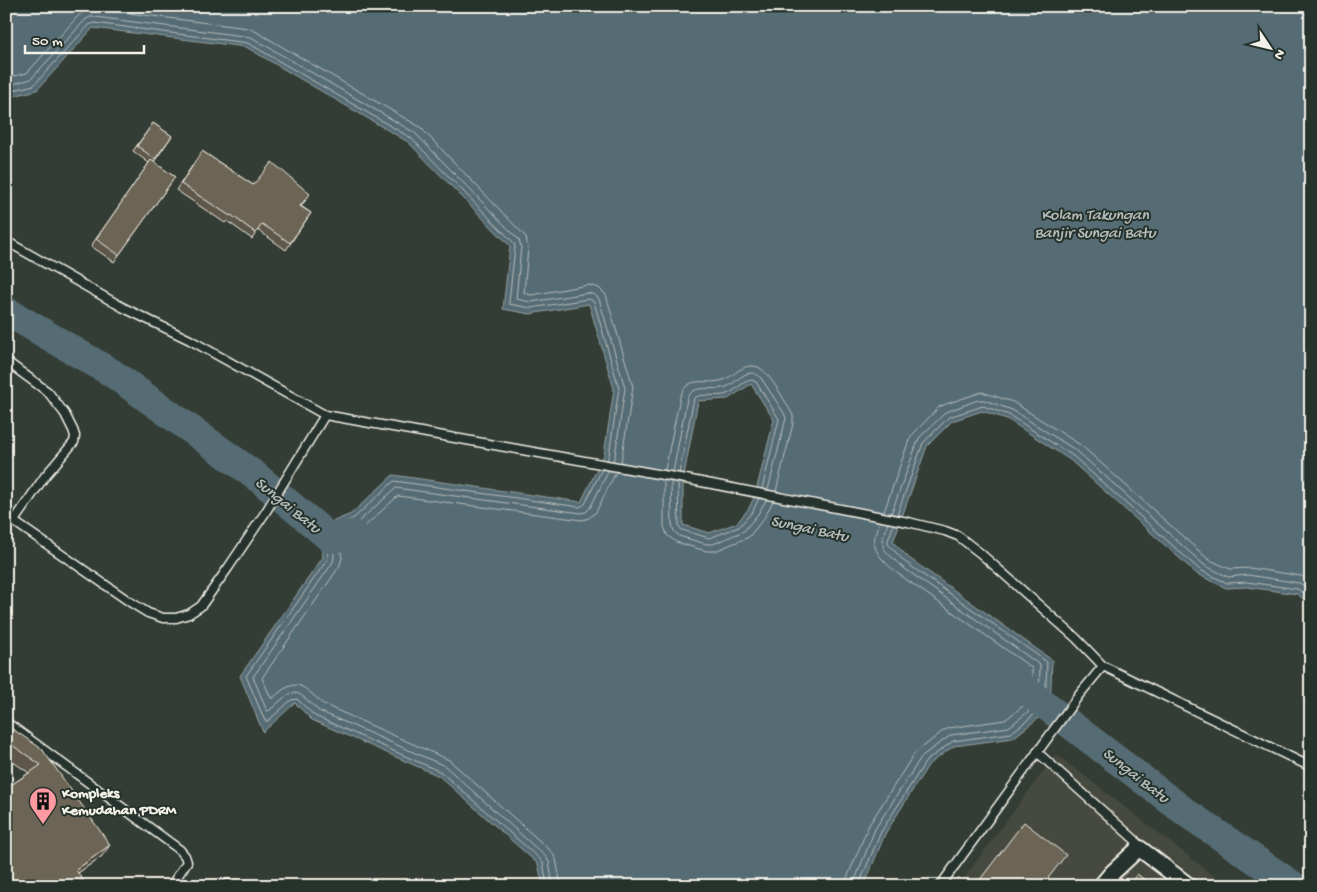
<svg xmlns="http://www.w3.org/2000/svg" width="1317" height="892" viewBox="0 0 1317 892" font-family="'Gochi Hand',sans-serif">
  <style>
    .built { fill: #45493f }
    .water { fill: #566c74; stroke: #95a1a2; fill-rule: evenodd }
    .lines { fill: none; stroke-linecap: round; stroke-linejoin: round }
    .shore { stroke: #b5bcba; stroke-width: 1 }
    .river { stroke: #566c74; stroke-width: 29 }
    .lane-casing { stroke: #f4f1e8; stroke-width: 11 }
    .street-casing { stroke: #f4f1e8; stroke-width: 19 }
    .lane { stroke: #26332d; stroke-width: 8 }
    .street { stroke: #26332d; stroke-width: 15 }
    .wall { fill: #5d5749; stroke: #f4f1e8 }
    .shaded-wall { fill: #4c473c; stroke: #f4f1e8 }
    .building { fill: #6c6555; stroke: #f4f1e8 }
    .labels { text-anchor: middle; stroke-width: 4; stroke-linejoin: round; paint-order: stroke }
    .poi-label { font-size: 15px; font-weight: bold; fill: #f4f1e8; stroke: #26332d; text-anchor: start }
    .water-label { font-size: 16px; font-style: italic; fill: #b5bcba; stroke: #26332d }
  </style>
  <rect width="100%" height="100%" fill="#343d35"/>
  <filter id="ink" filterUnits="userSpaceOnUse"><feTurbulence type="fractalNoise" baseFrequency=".02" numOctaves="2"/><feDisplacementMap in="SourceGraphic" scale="10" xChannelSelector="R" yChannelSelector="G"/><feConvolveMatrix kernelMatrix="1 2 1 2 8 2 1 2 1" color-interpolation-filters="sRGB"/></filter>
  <g filter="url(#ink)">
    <path class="built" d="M1056,754l171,132h-269z"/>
    <path class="water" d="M6,6h1305v599l-14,-11 -50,-7 -21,1 -29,-14 -127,-114 -63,-41 -25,-8 -30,10 -25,25 -34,96 16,16 143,102 -2,49 -37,29 -59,8 -25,18 -44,70 -21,52h-321l-5,-22 -99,-88 -127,-56 -17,-17 -32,29 -23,-56 83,-119 -6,-29 34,-14 42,-39 188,27 23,-47 10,-66 -25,-85 -59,10 -27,-5 7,-63 -102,-104 -162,-95 -153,-19 -56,62 -31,8zM751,384l23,36 -19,75 -6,13 -12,15 -28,10 -26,-8v-45l15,-79 30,-2z"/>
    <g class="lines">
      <path class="shore" d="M6,78l21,-5 52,-58 8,-5 9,-1 152,19 7,3 165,96 106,110 2,11 -4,45 7,2 57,-10 11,3 7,7 27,92 -12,75
        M6,86l25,-7 54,-59 5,-3h5l156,20 164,96 104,107 2,7 -5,52 15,3 57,-9 7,2 4,4 26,89 -10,68 -2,5
        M6,92l28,-7 55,-60 5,-2 154,20 163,95 103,105 1,4 -6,55v2l22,4 57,-9 3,1 3,2 25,86 -10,67 -2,5
        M665,470l15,-73c8,-24 27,-11 43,-17 12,-4 20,-18 35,-13 10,4 26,32 32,43l3,5v9l-17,67
        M673,472l14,-73c5,-15 23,-9 35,-11 11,-1 18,-14 28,-15 5,0 8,2 11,5l23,35 2,5 -18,72
        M679,473l15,-75c9,-6 22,0 33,-4 9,-3 15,-13 25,-14l4,2 23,37 -17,70
        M664,480v46l3,9 9,7 30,9h9l34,-14 15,-19 9,-17
        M671,482l1,43 2,6 5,5 27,8h7l31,-13 14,-17 8,-14
        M678,483l1,45 3,2 27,8 30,-11 14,-16 6,-13
        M884,512l25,-72 5,-7 25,-26 7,-3 36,-12 31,10 69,44 126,113 22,10 20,-1 51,8 10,5
        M891,514l28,-76 27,-26 32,-12h6l28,10 65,41 127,114 24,12 20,-2 51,8 4,2 8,6
        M897,515l26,-72 26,-26 34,-11 26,9 64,41 127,114 27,13 20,-1 51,7 13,10
        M547,886l-4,-23 -2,-3 -100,-88 -126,-56 -18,-17 -6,1 -23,21h-3l-19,-45 81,-116 1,-4 -4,-25 30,-13 40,-37 186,26 5,-3 17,-35
        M553,886l-4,-24 -3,-5 -101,-91 -126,-55c-26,-24 -23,-24 -49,-1l-3,1 -14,-34 80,-115 1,-6 -3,-21 26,-12 39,-35 185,25 5,-1 4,-4 19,-38
        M561,886l-5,-27 -4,-7 -103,-92 -126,-56c-21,-19 -26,-28 -50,-6h-2l-9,-20 77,-111 3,-9 -3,-19 24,-11 35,-32 184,24 7,-2 7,-6 20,-40
        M846,886l1,-8 22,-53 45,-71 29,-23 6,-3 56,-8 27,-21v-31l-135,-95c-9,-8 -23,-19 -23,-32 1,-7 4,-13 6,-19
        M854,886l1,-6 20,-51 47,-73 29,-21 58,-8 30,-24 1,-38 -139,-99c-19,-19 -23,-16 -13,-43
        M860,886v-4l21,-50 45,-71 27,-20 58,-8 34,-27 2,-44 -142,-100 -17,-18v-4l6,-16"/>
      <path class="river" d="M6,311l106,62 144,103 75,63 21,-5
        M1020,685l30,24 138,105 106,72"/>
      <g class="lane-casing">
        <path id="lane" d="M6,241l118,67 66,32 135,75 366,65 217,42 37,9 13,5 22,17 96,85 27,28 208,101
          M6,361l42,31 17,22 8,16 2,6 -1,6 -29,34 -31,45
          M6,516l124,86 18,11 15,5h13l13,-4 12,-8 27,-38 37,-55 60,-98
          M6,722l174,128 5,6 2,6 -16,24
          M1037,752l98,88 4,8
          M222,886l6,-2 3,2
          M940,886l139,-191 24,-29"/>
      </g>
      <g class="street-casing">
        <path id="street" d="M1101,886l10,-12 28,-26 50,38"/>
      </g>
      <use href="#lane" class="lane"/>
      <use href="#street" class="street"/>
    </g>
    <path class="wall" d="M153,123l19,13 -18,26 21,15 -61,85 -23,-16 58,-83 -16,-12z
      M202,151l51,34 53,15 -5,6 10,7 -25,37 -28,-20 -6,9 -25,-18 -2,2 -49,-33z
      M6,734l36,15 60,107 -24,17 -67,-88 18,-12 -23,-16z"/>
    <path class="shaded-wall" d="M110,845l-8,11 -34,24 8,-10z"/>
    <path class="building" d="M153,123l19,13 -17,23 -18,-13z
      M202,151l51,34 19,-23 38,32 -10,12 11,7 -21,30 -28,-19 -6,9 -25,-18 -1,1 -49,-32z
      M151,160l24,17 -56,78 -23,-16z
      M6,368l4,2 -4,7z
      M11,728l31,21 68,96 -34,25 11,16h-81v-108l5,7 30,-20 -35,-24v-7z
      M1024,822l42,33 -24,31h-67z
      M1137,874l16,12h-25z"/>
  </g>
  <defs>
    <g id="building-pin" transform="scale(1.4375)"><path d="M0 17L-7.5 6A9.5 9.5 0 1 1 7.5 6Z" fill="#ff9aa2" stroke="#26332d"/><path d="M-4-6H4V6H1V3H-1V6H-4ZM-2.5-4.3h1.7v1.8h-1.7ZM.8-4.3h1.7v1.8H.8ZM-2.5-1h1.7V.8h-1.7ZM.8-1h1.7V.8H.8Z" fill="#111"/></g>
  </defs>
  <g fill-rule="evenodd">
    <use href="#building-pin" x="43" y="801"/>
  </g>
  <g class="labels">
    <g class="poi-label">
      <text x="62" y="797">Kompleks<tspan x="62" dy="17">Kemudahan PDRM</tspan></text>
    </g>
    <g class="water-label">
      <text x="1095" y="219">Kolam Takungan<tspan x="1095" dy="18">Banjir Sungai Batu</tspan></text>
      <text transform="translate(289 504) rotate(39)" y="6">Sungai Batu</text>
      <text transform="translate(810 527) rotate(12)" y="6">Sungai Batu</text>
      <text transform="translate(1137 774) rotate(38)" y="6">Sungai Batu</text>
    </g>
  </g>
  <rect width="1317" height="892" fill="none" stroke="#26332d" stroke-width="25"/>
  <rect x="12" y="12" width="1292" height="867" fill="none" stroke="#f4f1e8" stroke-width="2" filter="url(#ink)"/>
  <g transform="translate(1270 48) rotate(125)" stroke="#26332d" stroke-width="4" paint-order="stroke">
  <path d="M0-4L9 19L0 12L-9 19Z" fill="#f4f1e8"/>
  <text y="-8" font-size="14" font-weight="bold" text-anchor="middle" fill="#f4f1e8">N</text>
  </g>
  <path d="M25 45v8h119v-8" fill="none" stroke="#f4f1e8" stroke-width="2.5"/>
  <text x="32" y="45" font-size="15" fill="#f4f1e8" stroke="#26332d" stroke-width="4" paint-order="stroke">50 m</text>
</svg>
